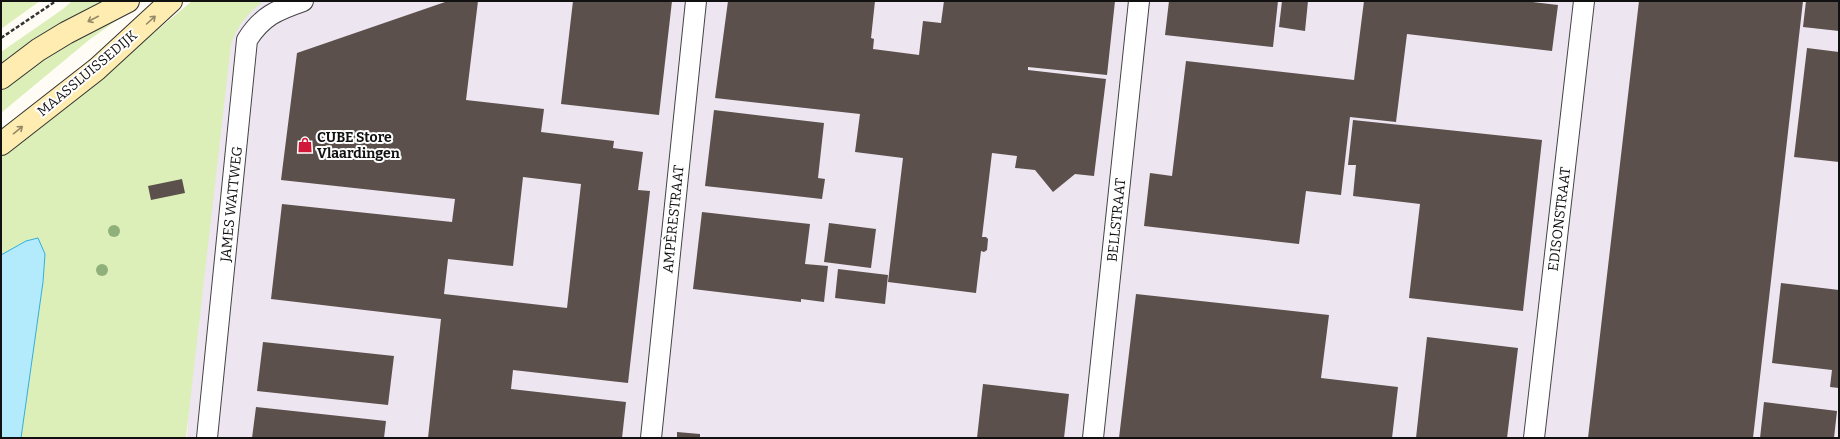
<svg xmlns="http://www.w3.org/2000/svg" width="1840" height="439" viewBox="0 0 1840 439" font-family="Bitter,serif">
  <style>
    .industrial { fill: #ede5f0 }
    .green { fill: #dcefb9 }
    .water { fill: #b3ebfd; stroke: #32aedc }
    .building { fill: #5b504c; fill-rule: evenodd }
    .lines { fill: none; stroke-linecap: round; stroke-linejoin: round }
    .street-casing { stroke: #444; stroke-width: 22 }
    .secondary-casing { stroke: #333; stroke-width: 24 }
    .path { stroke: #333; stroke-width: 2.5; stroke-dasharray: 4 2; stroke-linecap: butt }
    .street { stroke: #fff; stroke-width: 20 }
    .secondary { stroke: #ffecb0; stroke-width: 22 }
    .tree { fill: #90b07b }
    .oneway { stroke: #948968 }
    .labels { text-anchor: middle; stroke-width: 4; stroke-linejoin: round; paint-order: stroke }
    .street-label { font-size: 14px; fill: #111; stroke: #fff }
    .poi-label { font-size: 14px; font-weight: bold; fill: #111; stroke: #fff; text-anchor: start }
  </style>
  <rect width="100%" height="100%" fill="#fffcf5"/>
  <path class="industrial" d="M246,1h1593v437h-1652l21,-388z"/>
  <path class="green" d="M1,1h39l-39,28z
    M72,1h33l-104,64v-13l62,-43z
    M192,1h72c-17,13 -25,22 -33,43l-45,394h-165l22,-156 2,-28 -19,-13 -25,14v-102l118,-91z
    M116,11l4,7 -31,22 -88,73v-25z"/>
  <path class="water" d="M38,238l7,16 -2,28 -22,156h-20v-183l25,-14z"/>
  <path class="building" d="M448,1h30l-12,99 78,9 -3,23 73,9 -1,7 30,4 -5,38 12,1 -22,192 -115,-13 -2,19 115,13 -4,36h-194l13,-119 -170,-20 11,-95 170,18 3,-23 -174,-19 16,-127zM523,177l58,7 -14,124 -123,-14 4,-35 65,7z
    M573,1h99l-13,114 -98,-11z
    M728,1h147l-4,37 3,1 -1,10 46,6 4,-34 18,2 3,-22h171l-8,74 -79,-8v3l78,9 -12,97 -19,-2 -22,18 -18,-22 -20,-2 2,-12 -25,-3 -10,84h4l2,2 -1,11 -3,2 -3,-1 -5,42 -88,-11 15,-124 -48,-6 5,-38 -145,-16z
    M1169,1h109l-5,46 -108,-12z
    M1282,1h26l-3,30 -26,-4z
    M1364,1h160l34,4 -6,46 -145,-17 -11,88 -46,-5 -9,78 -35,-4 -7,53 -155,-18 6,-53 22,3 14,-115 168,19z
    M1639,1h164l-50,437h-165z
    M1806,1h33v30l-36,-4z
    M1807,48l32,4v110l-45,-5z
    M714,110l110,13 -6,55 7,1 -3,20 -117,-13z
    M1353,120l189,20 -19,171 -114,-13 11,-94 -67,-8 3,-31h-8z
    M182,179l3,14 -34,7 -3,-14z
    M702,212l108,12 -5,40 23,2 -4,36 -23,-3v3l-108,-13z
    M829,223l47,6 -5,39 -47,-6z
    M838,269l50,6 -3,29 -50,-6z
    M1781,283l58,7v98l-9,-1 2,-17 -60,-7z
    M1136,294l193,21 -8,63 77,9 -6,51h-273z
    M1427,337l91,11 -11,90h-91z
    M263,342l131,14 -6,49 -131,-14z
    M983,384l86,10 -5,44h-87z
    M1764,402l73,9 -3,27h-74z
    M256,407l130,14 -2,17h-132z
    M677,432l23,2v4h-23z"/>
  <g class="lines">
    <g class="street-casing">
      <path id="street" d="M207,438l40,-398c15,-24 30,-30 56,-39
        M651,438l45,-437
        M1093,438l46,-437
        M1534,438l50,-437"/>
    </g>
    <g class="secondary-casing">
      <path id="secondary" d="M1,78l37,-28 28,-17 62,-32
        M1,144l96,-75 74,-68"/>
    </g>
    <path class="path" d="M1,38l55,-37"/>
    <use href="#street" class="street"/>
    <use href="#secondary" class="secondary"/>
  </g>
  <g class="tree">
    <circle cx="114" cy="231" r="6"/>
    <circle cx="102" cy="270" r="6"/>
  </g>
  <defs><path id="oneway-shaft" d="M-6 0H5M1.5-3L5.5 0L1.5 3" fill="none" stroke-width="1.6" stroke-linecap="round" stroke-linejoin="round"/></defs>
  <g class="oneway">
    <use href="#oneway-shaft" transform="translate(93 19) rotate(153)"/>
    <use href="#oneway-shaft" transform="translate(151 20) rotate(-42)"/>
    <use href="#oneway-shaft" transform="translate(18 130) rotate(-39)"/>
  </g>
  <defs>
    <g id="shop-bare" transform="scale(1.2)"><path d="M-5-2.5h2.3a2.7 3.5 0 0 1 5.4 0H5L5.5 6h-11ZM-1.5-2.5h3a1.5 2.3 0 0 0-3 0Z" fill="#d21839" stroke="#fff" stroke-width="2.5" paint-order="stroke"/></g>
  </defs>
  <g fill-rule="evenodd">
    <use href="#shop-bare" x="305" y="145"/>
  </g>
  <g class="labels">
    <g class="street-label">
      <text transform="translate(87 73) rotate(-40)" y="5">MAASSLUISSEDIJK</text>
      <text transform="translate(231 204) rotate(-84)" y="5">JAMES WATTWEG</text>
      <text transform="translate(673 219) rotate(-84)" y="5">AMPÈRESTRAAT</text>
      <text transform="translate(1559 219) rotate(-83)" y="5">EDISONSTRAAT</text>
      <text transform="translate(1116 220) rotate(-84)" y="5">BELLSTRAAT</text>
    </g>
    <g class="poi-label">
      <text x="317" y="142">CUBE Store<tspan x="317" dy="16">Vlaardingen</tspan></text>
    </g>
  </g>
  <rect width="1840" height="439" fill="none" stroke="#111111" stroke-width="4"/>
</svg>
